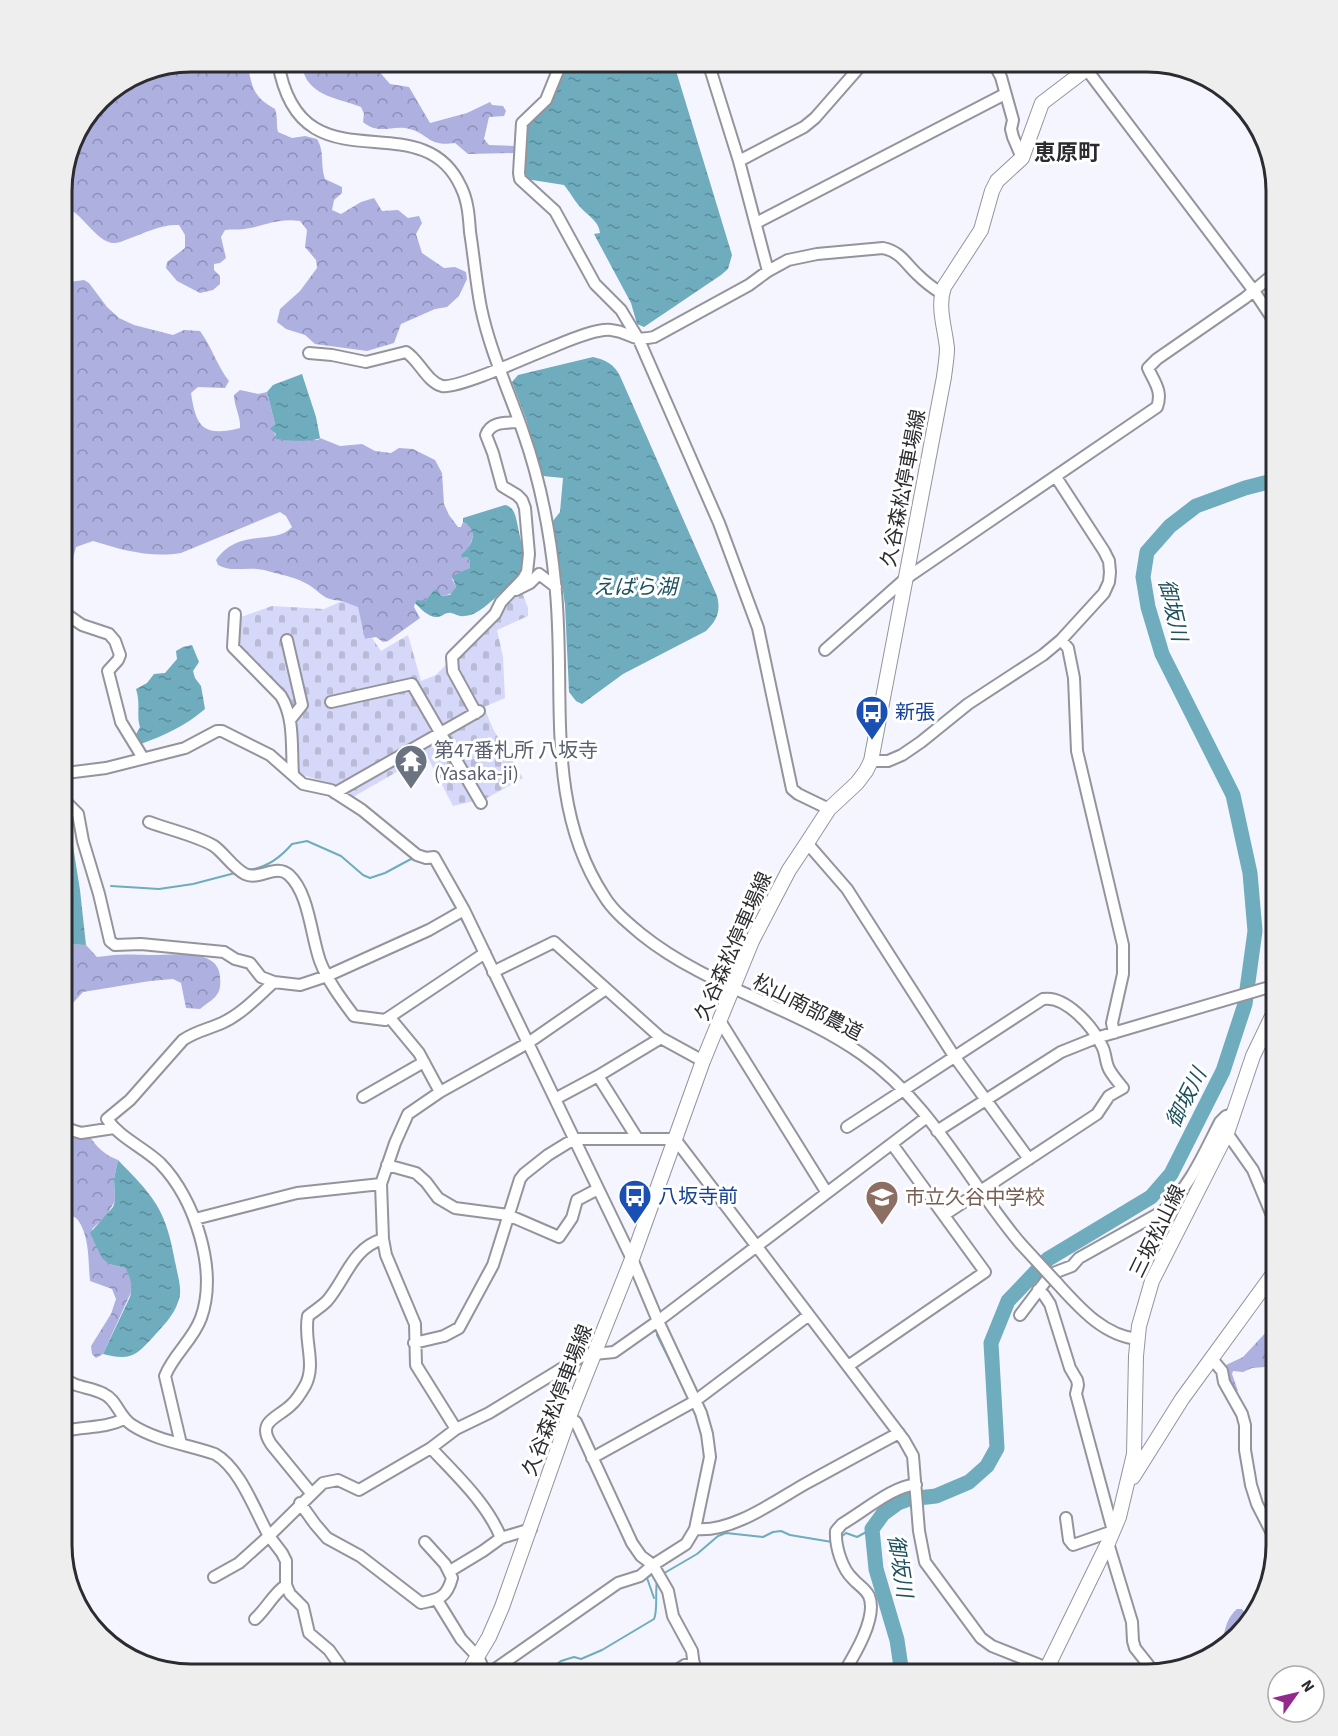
<svg xmlns="http://www.w3.org/2000/svg" width="1338" height="1736" viewBox="0 0 1338 1736" font-family="'Source Sans 3','Noto Sans JP',sans-serif">
  <style>
    .forest { fill: url(#forest-crowns) }
    .cemetery { fill: url(#cemetery-stones) }
    .water { fill: url(#water-ripples) }
    .lines { fill: none; stroke-linecap: round; stroke-linejoin: round }
    .stream { stroke: #6facbd; stroke-width: 2 }
    .river { stroke: #6facbd; stroke-width: 15 }
    .minor-casing { stroke: #94949c; stroke-width: 14 }
    .major-casing { stroke: #94949c; stroke-width: 16 }
    .minor { stroke: #fff; stroke-width: 10 }
    .major { stroke: #fff; stroke-width: 14 }
    .minor-bridge-casing { stroke: #94949c; stroke-width: 14; stroke-linecap: butt }
    .minor-bridge { stroke: #fff; stroke-width: 10 }
    .labels { text-anchor: middle; stroke-width: 6; stroke-linejoin: round; paint-order: stroke }
    .street-label { font-size: 20px; fill: #2c2c30; stroke: #fff }
    .transit-label { font-size: 20px; fill: #164399; stroke: #fff; text-anchor: start }
    .worship-label { font-size: 20px; fill: #5b616d; stroke: #fff; text-anchor: start }
    .education-label { font-size: 20px; fill: #785e54; stroke: #fff; text-anchor: start }
    .water-label { font-size: 21px; font-style: italic; fill: #1d515e; stroke: #fff }
    .quarter-label { font-size: 22px; font-weight: bold; fill: #2c2c30; stroke: #fff }
    .rim { fill: none; stroke: #2c2c30; stroke-width: 3 }
  </style>
  <defs>
    <pattern id="forest-crowns" width="20" height="18" patternUnits="userSpaceOnUse" patternTransform="scale(1.5)"><rect width="20" height="18" fill="#aeb0e0"/><path d="M2 6a3 3 0 1 1 6 0M12 15a3 3 0 1 1 6 0" fill="none" stroke="#8e8fb6"/></pattern>
    <pattern id="cemetery-stones" width="16" height="16" patternUnits="userSpaceOnUse" patternTransform="scale(1.5)"><rect width="16" height="16" fill="#d6d8f9"/><path d="M2 7V4a2 2 0 0 1 4 0v3zM10 15v-3a2 2 0 0 1 4 0v3z" fill="#b8bad6"/></pattern>
    <pattern id="water-ripples" width="26" height="14" patternUnits="userSpaceOnUse" patternTransform="scale(1.5)"><rect width="26" height="14" fill="#6facbd"/><path d="M2 4q2-2 4 0t4 0M15 11q2-2 4 0t4 0" fill="none" stroke="#5b8c9a"/></pattern>
  </defs>
  <rect width="100%" height="100%" fill="#f4f5fe"/>
  <path class="forest" d="M191,62h12l22,11 24,-1c4,20 8,27 26,37 3,8 1,15 3,23l14,6 13,-2 12,3c8,14 3,25 8,40l17,8v6l-8,7 -2,10 9,4 20,-12 13,-4 8,13 16,-1 10,8 11,-2 3,7 -6,11 6,19 22,15 11,-1 11,5 1,7 -8,17 -12,11 -12,2 -34,15 -7,19 -27,8 -52,-7 -10,-9 -19,-6 -9,-7 3,-13 20,-18 17,-23 -1,-8 -11,-13 2,-17 -7,-9c-24,-3 -34,5 -56,8 -6,1 -12,0 -19,1l-4,7 5,21 -6,5 -6,1v6l6,6v8l-7,6 -13,3 -23,-12 -11,-13 1,-6 18,-14v-13l-6,-10c-18,-1 -34,8 -51,14 -3,1 -9,4 -13,4 -19,1 -33,-33 -53,-37v-23l13,-49 30,-40 37,-23z
    M310,62h50l6,5 11,2 13,15 19,3 21,36 37,-10 23,-11 2,3 11,1 3,5 -2,5 -15,1 -5,22 5,6 26,1v7l-47,1 -13,-11c-26,4 -25,-8 -45,-14 -18,-5 -30,7 -47,-7l1,-8 -3,-7c-22,-9 -50,-10 -58,-36z
    M84,280l5,3 18,24 12,11 15,7 39,10 11,-5 16,1c12,16 17,35 29,50l-4,7 -27,-1 -7,6c5,35 13,44 49,35 1,-11 -6,-22 -6,-33l6,-5 18,4 9,-2 8,32 -4,5 9,11h38l2,-2 20,8 22,-2 13,7 16,2 8,-5 14,1 22,11 7,13 2,31 5,11 9,12h3l2,-5c18,9 7,23 -1,36l5,-1 3,4v7l-18,11 4,8c-3,7 -7,8 -15,9l-3,-4h-6l-7,9 -10,2 -1,4 6,11 -32,23 -5,1 -7,-5 -11,2 -23,-38c-20,-2 -18,-6 -33,-16 -13,-8 -31,-11 -45,-15 -18,-4 -32,3 -46,-5l-2,-5c23,-33 59,-14 76,-33l-6,-11 -6,-4 -99,41c-31,5 -59,-3 -88,-12l-17,6 -6,22 -8,3v-289z
    M62,944l24,1 11,12c20,-3 32,-3 51,-2 20,1 71,-9 72,22 2,19 -6,21 -20,32l-14,-1 -5,-25 -8,-4 -23,2 -67,11 -14,15 -7,4z
    M62,1122c29,3 23,16 43,31 3,3 9,5 13,7l-4,19 1,22 -9,15 -14,13 17,35 16,4 6,10 1,12 -29,64 -7,4 -4,-4 -1,-8 20,-32 5,-15 -4,-10 -22,-8c-2,-19 0,-44 -12,-61 -3,-4 -12,-6 -16,-9z
    M1276,1290v65l-11,12 -13,1 -9,4 -10,-1 -1,3 6,17 -4,1 -6,-12 -2,-15 17,-8 26,-28 -1,-24z
    M1237,1609h5l2,3 1,13 -27,28 -4,1c14,-13 6,-30 23,-45z"/>
  <path class="cemetery" d="M522,592l6,16v8l-31,14 6,27 2,41 -21,9 9,22 30,49 -36,20 -34,8 -25,-48 -15,9 -6,-1 -54,31 -6,-1 -11,-10 -39,-13 -7,-69 -6,-14 -23,-24 -19,-15 -4,-17 3,-17 31,-11 52,3 18,-8 16,6 7,32 7,-1 9,13 27,-16 13,46 15,-6 78,-80z"/>
  <path class="water" d="M610,62h62l2,2 58,191 -4,14 -7,6 -77,52 -7,-3 -6,-21 -37,-69 6,-1c-1,-11 -10,-16 -18,-24 -7,-7 -12,-17 -18,-24l-38,-6 -4,-7 1,-41 40,-58 16,-6z
    M593,357c13,3 21,7 27,19l97,220c4,15 0,24 -11,35l-83,43 -41,30 -6,-3 -7,-9 -4,-87 -12,-84 7,-9 3,-34 -20,-2 -17,-57 -14,-37 6,-7z
    M302,374l14,43 4,21c-6,4 -37,3 -44,1v-5l-6,-5 5,-5 -8,-32 6,-7z
    M505,505c10,2 11,13 13,22 2,12 8,29 5,41 -3,10 -13,17 -21,24 -10,8 -24,24 -38,24 -5,1 -8,-2 -13,-3 -5,-1 -8,3 -13,4 -9,1 -17,-8 -23,-14l2,-3 8,1 7,-9 5,-3 4,7 9,-1 6,-8 -4,-11 18,-8v-7l-3,-4 -5,1 -1,-3c12,-9 18,-25 2,-33v-4z
    M192,645l7,17 -6,9 2,7 6,8 4,23c-20,17 -40,26 -64,35l-6,-8 5,-9c-4,-12 1,-22 -4,-38l11,-6 7,-9 11,-1 12,-14 -1,-8 7,-4z
    M70,827l10,63 6,55 -24,-1v-111z
    M118,1160c39,40 48,50 58,106 2,11 7,26 2,36 -4,13 -15,24 -24,34 -18,20 -24,25 -51,18l27,-57c3,-11 1,-19 -5,-29l-16,-4 -7,-6 -12,-25 23,-26 2,-6 -1,-22z
    M1276,1439v68c-8,-20 -9,-48 0,-68z"/>
  <g class="lines">
    <path class="stream" d="M425,863l7,1 25,46
      M246,870c19,-1 34,-12 46,-26l15,-3 34,15 22,19 7,3 15,-5 26,-14 9,2
      M111,886l48,3 34,-5 42,-11
      M460,917l9,15
      M657,1335l24,48
      M841,1537l5,-4 11,4 15,-8
      M652,1574l-5,4 7,20
      M661,1575l36,-21 21,-18 8,-3 37,4 10,-5 8,-1 9,4 42,7
      M544,1674l17,-13 13,-4 7,2 21,-9 52,-31c4,-8 1,-28 3,-38"/>
    <path class="river" d="M902,1674l-5,-34 -21,-71 -4,-40 11,-15 15,-11 11,-4 27,-3 33,-14 18,-16 10,-18 -6,-105 17,-42 40,-42 103,-62 20,-23 52,-103 22,-67 10,-73 -5,-58 -17,-78 -71,-141 -14,-47 -5,-30 4,-25 23,-26 26,-20 49,-18 31,-8"/>
    <g class="minor-casing">
      <path id="minor" d="M278,62c22,133 143,36 183,125 7,14 8,30 9,45 4,25 6,51 11,76 9,43 28,83 42,124 17,48 27,99 32,150 12,105 -13,220 49,314 9,15 24,27 37,38 67,54 153,72 222,121 68,48 105,126 157,188
        M558,62l1,6 -13,32 -24,23 -3,50 1,6 35,32 40,73 26,26 18,30 80,183 39,105 34,161 6,5 31,15
        M708,62l31,99 29,110
        M993,62l8,15 12,43 -2,9 2,8 9,21
        M1081,62l173,229 22,33
        M739,161l65,-34 11,-9 49,-56
        M756,223l249,-129
        M309,353l23,2 34,7 40,-10c13,8 21,30 36,34 16,3 90,-31 108,-38 15,-6 46,-20 61,-18 21,2 18,12 43,7l95,-52 19,-14 20,-11 29,-6 66,-6c18,4 22,15 35,27 7,7 15,13 23,18
        M516,590l14,-7 9,-9 17,13
        M62,611l20,14 27,9 6,7 5,14 -2,5 -10,11 13,51 22,36
        M235,614l-2,33 48,49c14,23 10,52 12,78
        M287,640l15,65 -12,15
        M1061,640l7,8 6,30 3,73 46,194v29l-11,49 2,10
        M825,650l80,-71 252,-172c6,-16 -3,-25 -9,-39l9,-9 88,-61 31,-26
        M331,702l81,-18 69,119
        M476,713l-23,-42 -1,-14 43,-43 6,-12 22,-23 4,-7 2,-18 -4,-46 -3,-8 -5,-5 -15,-9 -9,-33 -7,-18c5,-14 20,-12 33,-13
        M871,761h17l14,-6 19,-13 47,-38 75,-49 18,-15 43,-47 5,-11 1,-10 -1,-11 -5,-10 -48,-74
        M62,775l4,-2 40,-5 79,-20 32,-17h5l48,24 33,29 28,6 31,20 55,45 9,3 8,-1 30,53 64,133 -88,49 -32,22 -13,29 -14,41 2,55 3,16 29,69 1,41 40,64 -25,19 -72,42 -21,-10 -15,3 -54,53 13,17 4,8v24l4,9 13,13 6,26 20,17 17,24
        M62,786l3,15 13,13 5,27 16,53 11,47 5,4 26,-1 83,8 11,7 15,4 11,14 13,5 26,3 27,-9 102,-46 35,-20
        M335,793l144,-82
        M149,822c18,7 49,14 65,24 11,8 19,22 31,28 14,7 31,-11 44,1 20,18 22,61 31,86 7,19 22,39 34,55l31,4 100,-67
        M807,843l40,46 107,167 75,103
        M493,972l61,-30 107,96 42,23
        M606,989l-78,54 104,216 26,62 43,92 6,21 3,23 -15,72 -9,15 -33,21 15,26 5,25 19,35 3,23
        M390,1018l29,35 21,39
        M720,1021l107,172
        M598,1076l39,62
        M363,1097l61,-35
        M555,1099l43,-23 63,-38
        M62,1127l19,6 33,-5
        M847,1127l196,-128c23,-4 50,28 59,47 4,7 3,15 7,23 3,6 9,13 14,19l-14,8 -12,18 -153,101
        M937,1131l124,-79 35,-14 180,-53
        M1227,1133l26,37 23,55
        M387,1165l29,8 10,9 12,16 17,10 53,7 51,22 13,-19 5,-18 21,-11
        M1262,1192l14,-11
        M195,1219l102,-26 84,-9
        M1056,1282c22,24 47,54 82,57
        M1038,1290l6,5 6,9 20,64 7,12 1,5 -2,9 37,137 -40,14 -4,-5 -3,-22
        M1020,1315l31,-41 21,-8 7,-8 84,-47c27,-24 41,-58 57,-89l6,-6 8,-2
        M414,1343l30,-7 15,-8 34,-63 27,-86 4,-5 24,-19 26,-16h101l229,301 9,16 6,75 6,31 56,76 11,8 55,22
        M1212,1359l10,12 2,11 18,32 3,11v25l6,35 6,19 19,37
        M848,1366l137,-94 -93,-128
        M62,1377c15,12 27,9 42,17 13,6 15,23 28,31 25,16 54,19 83,29 25,14 40,57 54,82l-30,27 -25,14
        M456,1429l33,-16 95,-58 30,-3 44,-31 269,-204
        M62,1432c21,-7 40,-2 62,-13
        M181,1444l-16,-68c8,-21 28,-36 36,-58 17,-48 -6,-119 -41,-155 -17,-16 -40,-25 -53,-44l23,-19 53,-60c13,-9 26,-11 39,-17 20,-9 36,-27 52,-41
        M431,1448c25,27 56,55 70,90l30,-9
        M592,1458l103,-57 114,-86
        M311,1493l-40,-49c-15,-23 7,-26 20,-39 6,-5 10,-12 14,-19 12,-22 -2,-46 3,-70 6,-5 13,-9 19,-15 19,-22 25,-53 56,-62
        M300,1503l15,21 12,14 33,18 61,47c19,-4 26,-6 31,-25l-7,-14 -20,-22
        M695,1529c37,4 80,-28 110,-45 31,-17 62,-34 94,-51
        M1108,1543l24,79 1,19 2,7 19,24
        M450,1571l33,-20 18,-13
        M437,1600l24,39 17,18 8,17
        M255,1619c12,-11 18,-25 31,-34
        M488,1674l130,-91 22,-7 13,-11 -12,-9 -9,-13 -56,-121 -7,-5
        M671,1674l14,-9 9,-2
        M843,1674c11,-18 35,-57 26,-78 -4,-8 -11,-11 -16,-17 -11,-10 -18,-33 -17,-48l6,-7c18,-10 55,-41 74,-39"/>
    </g>
    <g class="major-casing">
      <path id="major" d="M1133,1477l49,-78 94,-129
        M467,1674l22,-37 13,-30 67,-190 63,-158 71,-198 49,-120 37,-71 18,-27 22,-34 28,-26 9,-12 5,-10 73,-384c1,-9 3,-19 3,-29 -2,-20 -10,-41 -3,-61l37,-57 11,-39 5,-10 25,-23 20,-55 54,-41
        M1044,1674l64,-131 11,-26 15,-63 2,-98 3,-30 13,-45 75,-148 26,-77 23,-48"/>
    </g>
    <use href="#minor" class="minor"/>
    <use href="#major" class="major"/>
    <g class="minor-bridge-casing">
      <path id="minor-bridge" d="M1020,1243l36,39"/>
    </g>
    <use href="#minor-bridge" class="minor-bridge"/>
  </g>
  <defs>
    <g id="bus-pin" transform="scale(1.725)"><path d="M0 17L-7.5 6A9.5 9.5 0 1 1 7.5 6Z" fill="#1a4fb4" stroke="#fff"/><path d="M-5-6H5V4H4V6H2V4H-2V6H-4V4H-5ZM-3.5-4V0h7V-4ZM-3.5 1.2v1.5H-2V1.2ZM2 1.2v1.5H3.5V1.2Z" fill="#fff"/></g>
    <g id="temple-pin" transform="scale(1.725)"><path d="M0 17L-7.5 6A9.5 9.5 0 1 1 7.5 6Z" fill="#6b7280" stroke="#fff"/><path d="M0-6L5-2H3V0L6.5 2.5H4V6H1.5V3h-3V6H-4V2.5H-6.5L-3 0V-2H-5Z" fill="#fff"/></g>
    <g id="school-pin" transform="scale(1.725)"><path d="M0 17L-7.5 6A9.5 9.5 0 1 1 7.5 6Z" fill="#8d6e63" stroke="#fff"/><path d="M0-5L7-2L0 1L-7-2ZM-4 1L0 2.5L4 1V4Q0 6-4 4Z" fill="#fff"/></g>
  </defs>
  <g fill-rule="evenodd">
    <use href="#bus-pin" x="872" y="712"/>
    <use href="#temple-pin" x="411" y="761"/>
    <use href="#bus-pin" x="635" y="1196"/>
    <use href="#school-pin" x="882" y="1197"/>
  </g>
  <g class="labels">
    <g class="street-label">
      <text transform="translate(903 488) rotate(-79)" y="7">久谷森松停車場線</text>
      <text transform="translate(733 946) rotate(-66)" y="7">久谷森松停車場線</text>
      <text transform="translate(808 1007) rotate(27)" y="7">松山南部農道</text>
      <text transform="translate(1157 1231) rotate(-64)" y="7">三坂松山線</text>
      <text transform="translate(557 1400) rotate(-69)" y="7">久谷森松停車場線</text>
    </g>
    <g class="transit-label">
      <text x="895" y="719">新張</text>
      <text x="658" y="1203">八坂寺前</text>
    </g>
    <g class="worship-label">
      <text x="434" y="757">第47番札所 八坂寺<tspan x="434" dy="23">(Yasaka-ji)</tspan></text>
    </g>
    <g class="education-label">
      <text x="905" y="1204">市立久谷中学校</text>
    </g>
    <g class="water-label">
      <text x="635" y="594">えばら湖</text>
      <text transform="translate(1173 610) rotate(77)" y="7">御坂川</text>
      <text transform="translate(1186 1098) rotate(-63)" y="7">御坂川</text>
      <text transform="translate(900 1566) rotate(81)" y="7">御坂川</text>
    </g>
    <g class="quarter-label">
      <text x="1067" y="160">恵原町</text>
    </g>
  </g>
  <path d="M0 0H1338V1736H0ZM191 72H1147A119 119 0 0 1 1266 191V1545A119 119 0 0 1 1147 1664H191A119 119 0 0 1 72 1545V191A119 119 0 0 1 191 72Z" fill="#eee" fill-rule="evenodd"/>
  <path class="rim" d="M191 72H1147A119 119 0 0 1 1266 191V1545A119 119 0 0 1 1147 1664H191A119 119 0 0 1 72 1545V191A119 119 0 0 1 191 72Z"/>
  <g transform="translate(1296 1694) rotate(56)"><circle r="28" fill="#ffffff" stroke="#ababac" stroke-width="1.5"/>
  <path d="M0-4.5L10 22L0 15L-10 22Z" fill="#93298d"/>
  <text y="-9" font-size="16" font-weight="bold" text-anchor="middle" fill="#2c2c30">N</text>
  </g>
</svg>
